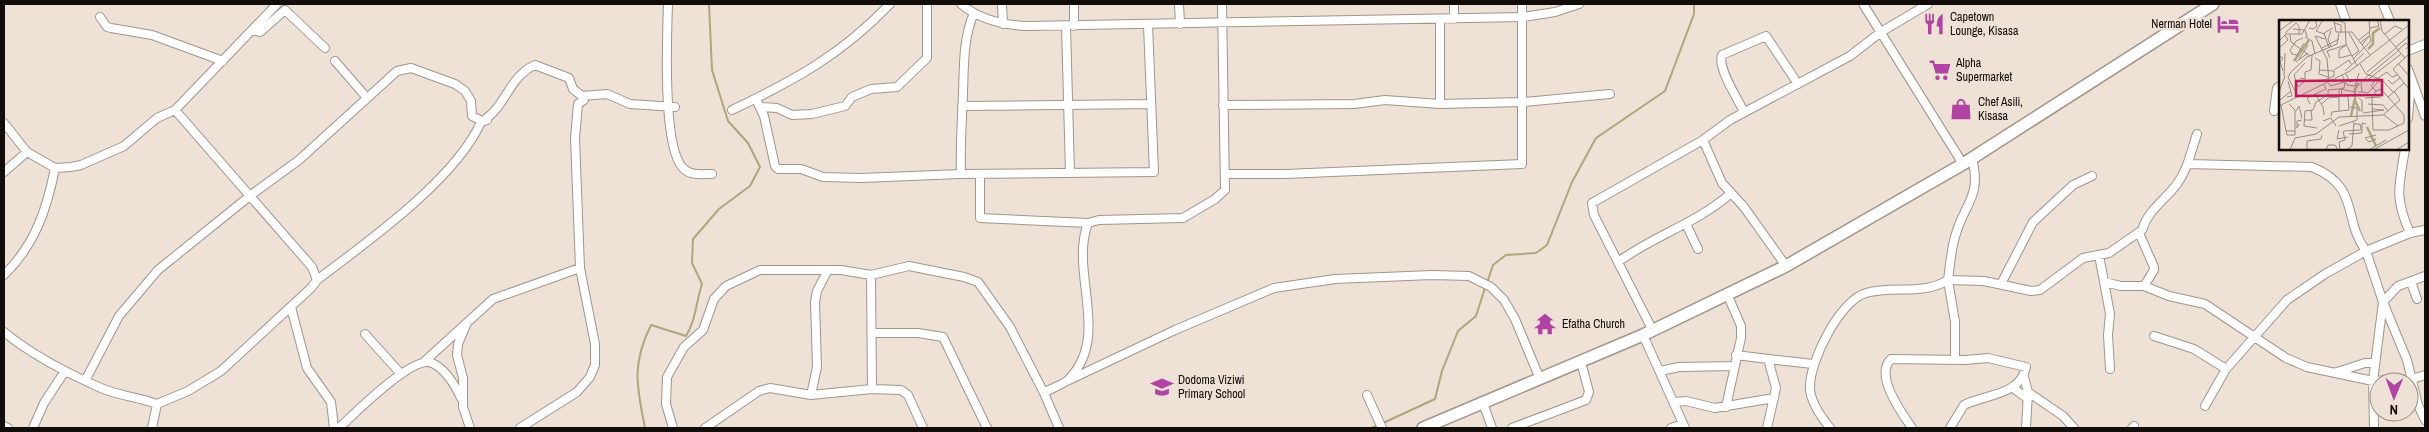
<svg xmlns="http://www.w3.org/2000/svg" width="2429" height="432" viewBox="0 0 2429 432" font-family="'Archivo Narrow',sans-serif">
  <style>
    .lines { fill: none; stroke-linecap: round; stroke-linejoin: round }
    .stream { stroke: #aca77c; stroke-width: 2 }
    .minor-casing { stroke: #a2958a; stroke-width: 10 }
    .highway-casing { stroke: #a2958a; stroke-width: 14 }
    .minor { stroke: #fff; stroke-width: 8 }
    .highway { stroke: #fff; stroke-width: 11 }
    .labels { text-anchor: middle; stroke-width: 5; stroke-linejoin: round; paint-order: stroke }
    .poi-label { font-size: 12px; fill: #120d09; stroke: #eee1d5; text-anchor: start }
    .inset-river { fill: none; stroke: #aca77c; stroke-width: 2.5 }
    .inset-road { fill: none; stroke: #968c83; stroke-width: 1 }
    .view { fill: #c2185b; fill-opacity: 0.15; stroke: #c2185b; stroke-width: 2.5 }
    .inset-edge { fill: none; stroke: #120d09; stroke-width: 2.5 }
  </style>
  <rect width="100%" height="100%" fill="#eee1d5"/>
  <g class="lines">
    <path class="stream" d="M1487,283l6,-18 13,-10 30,-2 11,-8 25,-63 24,-44 69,-47 29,-77v-10
      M1383,423l52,-24 7,-28 16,-40 18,-15 9,-28
      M645,428c-8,-41 -14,-63 6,-103l35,11c10,-16 10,-34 16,-52l-10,-21 1,-24 26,-30 31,-23 10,-19 -12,-24 -20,-22 -16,-51 -3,-66
      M1371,428l8,-3"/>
    <g class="minor-casing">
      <path id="minor" d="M668,4c-1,32 -6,143 15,164 7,8 19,6 29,6
        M961,4c19,16 42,21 66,22l496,-9 32,-5 24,-8
        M1002,4l1,20
        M1179,4l1,20
        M1863,4l100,160
        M2340,4l6,17
        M2383,4l7,17
        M100,17l7,10 4,1 41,7 71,26
        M1440,19v85
        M1454,19v-15
        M1066,26l4,147
        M1074,26v-22
        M253,30l7,2 25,-22 40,38
        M2408,51l17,-7
        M335,61l32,37
        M2408,69l17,47
        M756,99l8,17 11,50 3,3h23l22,8 38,1 100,-4 193,-2 -6,-147
        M1223,105l131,-1 31,-4 55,4 83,-2 87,-8
        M962,106l188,-2
        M760,107l17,1 15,7 20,-1 33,-8 7,-9 19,-8 26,-2 30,-29v-54
        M175,110l102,-106
        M732,110c63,-30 109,-55 158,-106
        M2274,111l3,-23 3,-2
        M1744,112c-6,-13 -27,-44 -22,-57l44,-19 32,48
        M2408,118l3,-38
        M4,123l23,29 28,16 16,-1 10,-2 43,-19 33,-28 18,-8 137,157 5,13 -6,8 -90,83 -33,20 -31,13 -5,24
        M1703,140l19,43 22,24 42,59
        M2405,149c-6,37 -11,48 5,84l15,-3
        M2188,164l124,3c49,20 30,52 54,84l44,-18
        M4,172l23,-20
        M961,174c-1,-27 1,-54 2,-81 1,-27 0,-55 11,-80
        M980,174v44l108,5
        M1226,174h59l237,-10v-160
        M1686,224l12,25
        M2139,233l15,34v3l-10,16
        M2099,255l11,59 -2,21 2,34
        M1618,262c35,-26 79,-39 112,-68
        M4,275c31,-30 43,-66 51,-107
        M871,275l1,114
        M317,280c50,-38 139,-101 164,-158l6,-2
        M2104,282l17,4h23l25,10 36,8 81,54 21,9 66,14 39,-2 13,-4
        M2411,282l6,17
        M2001,284l32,-62 40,-37 19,-9
        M291,307l16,61 24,34 3,26
        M466,325l-8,19 -1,11 6,23v29l7,21
        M1653,331l-59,-116 -2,-12 111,-63 27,-20 120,-64 31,-24 47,-28
        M4,332c29,24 63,41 97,56 18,8 38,9 56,16
        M872,333h46l25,4 44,91
        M365,334l36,40
        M1643,335l42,93
        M2154,336l40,13 32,20
        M1736,355l32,4 8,29 -9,40
        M1768,359l45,5
        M1955,360v-38l-7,-42 36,1 47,10 9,-1 43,-32 26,-5 33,-23c6,-20 23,-30 35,-46 11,-15 14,-33 20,-50
        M425,361l68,-62 87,-31
        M1660,371l19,-4 56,-1
        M2334,373l31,-10h10
        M2024,377l4,15 -2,36
        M86,379l33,-63 39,-46 93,-75 48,-35 98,-89 14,-3 44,16 10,7 6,10 1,15 10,5c23,-12 27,-45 53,-56l34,13 4,11 9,7
        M1067,381l108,-51 99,-42 61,-9 97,-4 37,1 22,11 13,13 11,19 25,60
        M2012,387l16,12
        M2028,392l35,24 11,12
        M1044,393c7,-5 18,-8 24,-13 44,-44 1,-107 20,-157l11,-3 84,-2 32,-19 10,-9 -3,-186
        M811,395l6,-28 -2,-65 2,-11 11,-21
        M1367,395l15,33
        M1675,402l11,-1 29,7 59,-10
        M1483,403l9,25
        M2205,406l21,-37 61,-69 38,-26 41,-23 17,51 24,58 11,45 7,15
        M1726,407l15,-69v-12l-13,-30
        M4,426l4,2
        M33,428l11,-25 21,-32
        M339,428c14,-13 74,-74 93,-65 13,6 23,22 29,35
        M520,428l57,-36 13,-15 5,-12v-21l-15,-76 -5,-130 3,-34 6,-4 -2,-4 25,-2 23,10 45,3
        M673,428l-7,-24 1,-27 17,-30 19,-17 11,-31 12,-13 34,-16h81l30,5 38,-9 55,11 14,5 32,45 34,66 15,35
        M705,428l54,-37 11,-3 41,7 61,-6 29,1 7,5 15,33
        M1512,428l74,-28 3,-8 -8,-30
        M1671,428l12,-4
        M1830,428c-8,-10 -20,-27 -20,-40 -1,-26 30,-88 56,-95 28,-8 56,3 82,-13 2,-14 3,-30 7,-43 9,-34 27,-39 17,-79
        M1912,428c-11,-16 -38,-53 -21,-69l74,1 23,-2 38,9c-6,29 -41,27 -62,38l-14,23
        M2132,428l2,-2
        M2374,428l-1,-47 10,-79 15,-16 27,-10"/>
    </g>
    <g class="highway-casing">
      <path id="highway" d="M1423,428l220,-93 143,-69 177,-102 250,-160"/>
    </g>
    <use href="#minor" class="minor"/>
    <use href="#highway" class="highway"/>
  </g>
  <defs>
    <g id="restaurant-bare" transform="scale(1.725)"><path d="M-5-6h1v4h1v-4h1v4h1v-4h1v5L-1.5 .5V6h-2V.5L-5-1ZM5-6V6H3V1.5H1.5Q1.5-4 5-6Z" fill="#b043a3" stroke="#eee1d5" stroke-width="2.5" paint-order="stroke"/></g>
    <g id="hotel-bare" transform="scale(1.725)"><path d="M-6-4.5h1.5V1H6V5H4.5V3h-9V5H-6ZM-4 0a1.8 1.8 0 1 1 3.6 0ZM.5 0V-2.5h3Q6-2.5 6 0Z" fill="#b043a3" stroke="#eee1d5" stroke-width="2.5" paint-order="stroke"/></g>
    <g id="supermarket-bare" transform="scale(1.725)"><path d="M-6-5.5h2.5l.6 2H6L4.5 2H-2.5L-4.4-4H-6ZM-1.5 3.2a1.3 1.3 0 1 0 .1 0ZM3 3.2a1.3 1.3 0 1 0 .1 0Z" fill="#b043a3" stroke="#eee1d5" stroke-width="2.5" paint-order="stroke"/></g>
    <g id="shop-bare" transform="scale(1.725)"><path d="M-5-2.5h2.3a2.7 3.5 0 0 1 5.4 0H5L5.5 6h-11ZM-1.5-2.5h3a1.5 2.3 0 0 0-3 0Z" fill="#b043a3" stroke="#eee1d5" stroke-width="2.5" paint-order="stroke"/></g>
    <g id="temple-bare" transform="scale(1.725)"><path d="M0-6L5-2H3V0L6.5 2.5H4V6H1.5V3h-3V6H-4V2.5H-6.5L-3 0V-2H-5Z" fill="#b043a3" stroke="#eee1d5" stroke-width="2.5" paint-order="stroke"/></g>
    <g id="school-bare" transform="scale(1.725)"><path d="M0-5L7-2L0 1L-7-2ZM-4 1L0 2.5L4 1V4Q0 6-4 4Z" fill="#b043a3" stroke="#eee1d5" stroke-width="2.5" paint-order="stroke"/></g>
  </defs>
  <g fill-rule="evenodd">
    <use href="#restaurant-bare" x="1934" y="24"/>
    <use href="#hotel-bare" x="2228" y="24"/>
    <use href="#supermarket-bare" x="1940" y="70"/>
    <use href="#shop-bare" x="1961" y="109"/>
    <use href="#temple-bare" x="1545" y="324"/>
    <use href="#school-bare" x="1162" y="387"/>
  </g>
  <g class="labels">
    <g class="poi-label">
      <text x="1950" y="21">Capetown<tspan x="1950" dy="14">Lounge, Kisasa</tspan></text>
      <text x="2212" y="28" text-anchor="end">Nerman Hotel</text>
      <text x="1956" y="67">Alpha<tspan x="1956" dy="14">Supermarket</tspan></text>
      <text x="1978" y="106">Chef Asili,<tspan x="1978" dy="14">Kisasa</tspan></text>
      <text x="1562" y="328">Efatha Church</text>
      <text x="1178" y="384">Dodoma Viziwi<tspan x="1178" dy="14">Primary School</tspan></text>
    </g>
  </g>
  <g transform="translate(2279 20)">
    <rect width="130" height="130" fill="#eee1d5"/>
    <path class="inset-river" d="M89,29l5,-5v-11l7,-5M15,41l15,-21M80,63l-4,6v12l5,10M72,96l4,-18M88,107l9,19"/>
    <path class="inset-road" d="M44,0l-7,11 8,3M55,0l2,12h16M58,0l8,3 1,21 11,22M101,0l2,11 23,27M55,3l7,2v8M30,8l4,1 4,-3 -2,-6M91,8l9,-2 -2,-6M14,9l12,1 2,7M0,11l15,-11M73,12l18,23M6,13l11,-10 3,3v9M70,13l10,18 -7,5M106,14l10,-8 7,3M11,15l1,7 19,14M26,17l7,4 3,13M24,18l-7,3 -6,9 2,4 5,1 7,-12M46,19l-10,-3 12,23 2,22M80,20l11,-9 -1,-11M0,21l7,-7h16l8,-14M81,23l9,-7 -7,9M67,25l-7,5v8l12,-3M52,27l-3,-8 3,-8M117,27l13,-11M0,28l9,-8 -3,-5M43,28l17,-9M50,28l-5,-15 9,-5M119,30l8,-7 3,3 -3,3M130,34l-16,15 16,20M0,36l4,2 -3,4 3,9M36,38l5,3 -1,13 9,3M51,38l-3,-7 19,-6M20,39l9,-14M74,39l18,-18 -2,-9M17,42l12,-9M119,43l11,13M81,44l6,10 16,6 11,12M41,50l14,1v5l-12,5M55,50l15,-10 2,4M66,51l19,-18M88,52l29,-24M67,54l4,8 8,-3M63,55l5,10 8,1 4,-13M90,55l30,-25M5,56l1,-23M21,58l5,1v-7l6,-2 1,-15M99,58l9,-6 5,5 5,-2M109,60l4,4 8,-6M87,61l35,-27M25,62l-6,5 -4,-12 11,-12M49,63l3,3 13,-4M97,71l-4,7 1,32h16l15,-7v-8l-23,-26 -5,2 -5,-5 6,-8M0,72l6,-16M79,72h4l-1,-10 8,-7M83,72l6,1 11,-12M36,74l8,13 1,8M63,75l-1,-6 14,3M8,77l5,-1 -4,-15M19,77l-10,-20 3,-5 16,-15 30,-13 2,-11M49,77v-7l11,-1M109,77l16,-14M80,78l3,3v11M86,78l16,-1M0,81l12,-10M10,84l6,6v10M31,84l-3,-6 19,-9 -2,-4M43,84l6,-6 11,-1M89,84l15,1 5,6M2,85l5,26h9M0,86l71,-35 59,-46M17,91l3,-5 3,12M60,91v-22l5,-1 1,-6M84,93l21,-3 -12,-1M105,95l14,11M25,100h8l-1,-10M44,101l8,-3 5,8M20,104l-2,4v-7l5,-1M60,106l18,-6v-12l-7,-1M38,108l-13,-2 1,-15 8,-1 3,-8 10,-6h22l1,14 -17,2 -1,4M60,110l-2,9 11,-2M7,111l1,4h8v-15M65,111l17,-1 -1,-6h-6M70,114l13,-1v-10l4,1M97,119l-7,3 -4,-4 11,-3M11,130l5,-12 21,-4 23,-17 44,-2 17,-15 -6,-9M28,130v-9l14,-2 1,-4M47,130l2,-5h7l3,5M61,130l-1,-8 6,-2 -2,-9M67,130l6,-4 2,-24M90,130l17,-10M94,130l36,-20M117,130l13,-8"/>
    <path class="view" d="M103,60v15l-86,1v-15z"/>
    <rect width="130" height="130" class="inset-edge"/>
  </g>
  <rect width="2429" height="432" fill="none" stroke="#120d09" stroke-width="10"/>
  <g transform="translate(2394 397) rotate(181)"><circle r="24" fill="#eee1d5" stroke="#968c83"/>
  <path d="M0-4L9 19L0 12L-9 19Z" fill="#b043a3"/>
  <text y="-8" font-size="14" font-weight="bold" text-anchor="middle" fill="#120d09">N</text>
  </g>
</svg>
